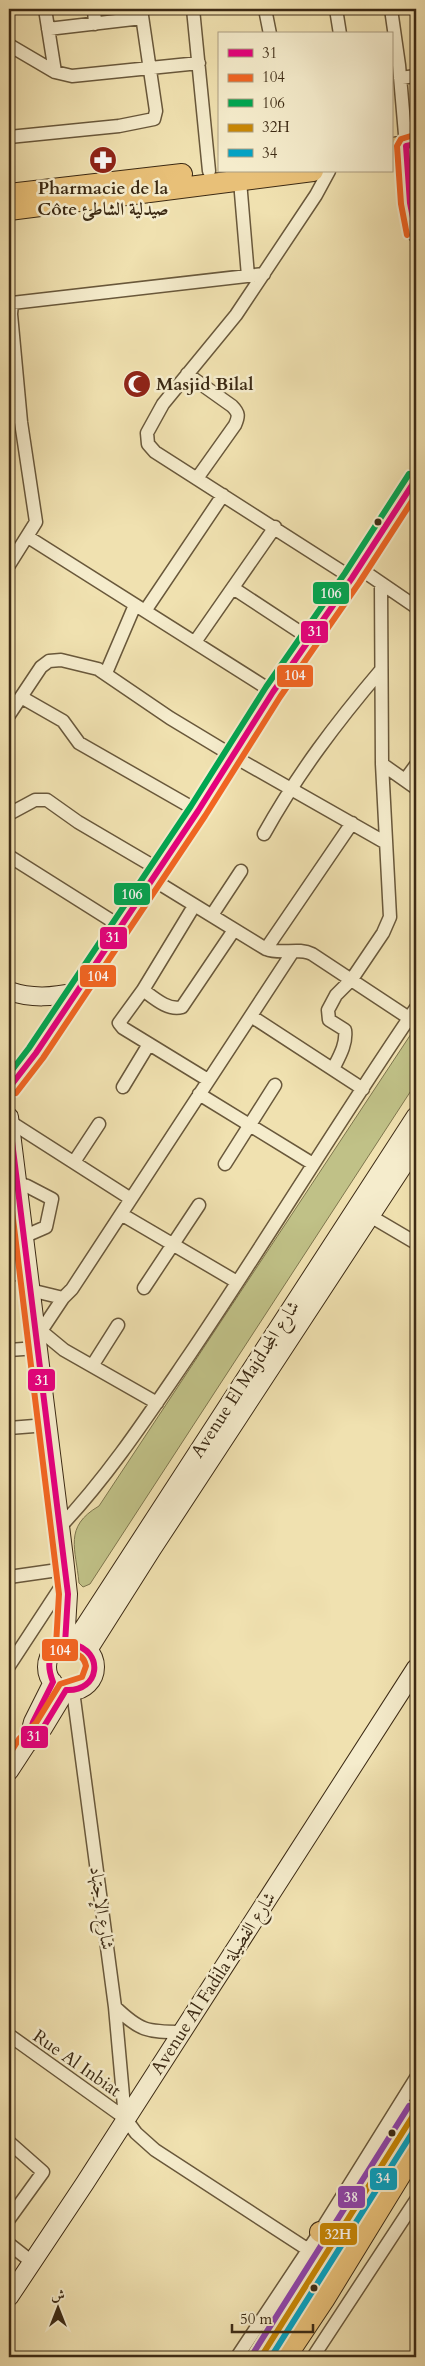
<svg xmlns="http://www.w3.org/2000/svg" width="425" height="2366" viewBox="0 0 425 2366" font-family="Cardo,Amiri,serif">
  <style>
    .green { fill: #c0c187; stroke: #7e764e }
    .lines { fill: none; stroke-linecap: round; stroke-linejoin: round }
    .street-casing { stroke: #69583b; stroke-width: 15 }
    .secondary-casing { stroke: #3c2a14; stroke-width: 20 }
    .primary-casing { stroke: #3c2a14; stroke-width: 22 }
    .street { stroke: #f5eccc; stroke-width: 12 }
    .secondary { stroke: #f5eccc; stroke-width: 18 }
    .primary { stroke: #e8c078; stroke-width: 20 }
    .bus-1-casing { stroke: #f5eccc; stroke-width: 10 }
    .bus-2-casing { stroke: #f5eccc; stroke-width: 10 }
    .bus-3-casing { stroke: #f5eccc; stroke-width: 10 }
    .bus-4-casing { stroke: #f5eccc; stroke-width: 10 }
    .bus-5-casing { stroke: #f5eccc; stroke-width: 10 }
    .bus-6-casing { stroke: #f5eccc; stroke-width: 10 }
    .bus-1 { stroke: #e5007d; stroke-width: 6 }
    .bus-2 { stroke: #f26522; stroke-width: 6 }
    .bus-3 { stroke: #00a651; stroke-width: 6 }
    .bus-4 { stroke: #c88705; stroke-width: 6 }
    .bus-5 { stroke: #03a3c5; stroke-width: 6 }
    .bus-6 { stroke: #8e44ad; stroke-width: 6 }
    .bus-dot { fill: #3c2a14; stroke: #f5eccc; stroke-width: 2 }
    .labels { text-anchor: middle; stroke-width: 5; stroke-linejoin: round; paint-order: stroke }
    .poi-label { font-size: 18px; font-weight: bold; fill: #3c2a14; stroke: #f5eccc }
    .street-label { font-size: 18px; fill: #3c2a14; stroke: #f5eccc }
    .line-badge { stroke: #f5eccc; stroke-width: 2 }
    .badge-label { font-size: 14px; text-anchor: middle; font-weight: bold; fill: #fff }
  </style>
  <rect width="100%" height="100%" fill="#f0e1b0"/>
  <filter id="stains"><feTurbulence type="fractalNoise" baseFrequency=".004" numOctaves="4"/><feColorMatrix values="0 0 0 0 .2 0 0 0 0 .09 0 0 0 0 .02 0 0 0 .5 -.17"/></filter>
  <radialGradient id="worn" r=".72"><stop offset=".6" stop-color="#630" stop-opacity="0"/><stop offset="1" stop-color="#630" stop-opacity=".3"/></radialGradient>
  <path class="green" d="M411,1034l5,4v45l-326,501 -7,3 -4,-4c-3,-34 -16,-56 20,-77z"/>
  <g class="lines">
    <g class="street-casing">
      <path id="street" d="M45,9l10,63
        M94,9l1,15
        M193,9l16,162
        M265,9l5,25
        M336,9l4,25
        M391,9l8,56 7,81
        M48,29l94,-11
        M9,45l46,27 17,4 127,-13
        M400,78l16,-2
        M9,137l110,-11 35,-7 2,-8 -15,-102
        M329,171l-13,24 -80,120 -73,89 -16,29 1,11 7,8 197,126
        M240,181l8,95
        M187,374l45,32c7,7 7,10 3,19l-37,52
        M28,537l245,155
        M9,565l27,-43 -15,-100 -10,-108 1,-11 252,-29
        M359,568l57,39
        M233,588l76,50
        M145,611l78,-116
        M195,642l80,-115
        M106,673l29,-68
        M21,697l20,-30 8,-6 12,-1 37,9 72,49 63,38 153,87
        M9,715l12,-18 42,24 16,22 119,68
        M382,764l34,24
        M405,780l11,-15
        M9,814l26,-14h12l31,22 80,47
        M264,834c34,-61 72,-111 117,-164
        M9,856l111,70
        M152,879l114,70c15,6 32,-2 46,5l103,68
        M194,906l-51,84 -24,33 4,5 85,52
        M212,915l29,-44
        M266,949l86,-126
        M143,990c11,8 25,21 39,17l52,-77
        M251,1016l112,73
        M333,1069c6,-12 14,-25 12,-39l-16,-10 -1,-10 8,-15 16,-16 31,-46 7,-16 -8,-153 -1,-180
        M123,1087l26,-43
        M199,1094l114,70
        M9,1121l122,78
        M74,1162l25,-38
        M225,1164l50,-79
        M17,1183l10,3 25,13 -6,28 -23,10
        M365,1213l51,30
        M121,1214l116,68
        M9,1275l18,-3
        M144,1288l55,-83
        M30,1290l33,8 9,-9 220,-336
        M41,1331l23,19 93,53
        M35,1333l6,-2 22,-33
        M9,1350l28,-2
        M92,1366l26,-41
        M9,1428l38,-3
        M60,1527c50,-53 89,-113 130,-173 77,-114 148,-232 226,-346
        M9,1577l56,-8
        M9,1666l57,-87
        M73,1691l42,316 10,111 11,15 19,17 152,99
        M115,2007c25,24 32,25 66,25
        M9,2035l116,83
        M9,2142l34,30 -34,47
        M9,2244l23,18
        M237,2357l83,-125 96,-154
        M313,2357l103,-157"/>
    </g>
    <g class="secondary-casing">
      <path id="secondary" d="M406,146l4,57 6,30
        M9,991c24,8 43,6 68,1
        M9,1088l27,-35 162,-242 75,-119 79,-114 64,-99
        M9,1117l55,441 4,36 -3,50
        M74,1643l342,-527
        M47 1667a24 24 0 1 1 48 0a24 24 0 1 1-48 0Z
        M88,1650l64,-101 264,-403
        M29,1737l4,-15 20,-40
        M9,1771l17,-26 17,-17 23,-38
        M9,2297l76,-114 331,-515"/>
    </g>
    <g class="primary-casing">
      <path id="primary" d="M391,148l25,-4
        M9,194l173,-20
        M9,210l304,-39
        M320,2232l15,9
        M261,2357l155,-246
        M286,2357l38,-57 92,-150"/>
    </g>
    <use href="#street" class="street"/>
    <use href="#secondary" class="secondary"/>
    <use href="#primary" class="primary"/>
    <g class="bus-1-casing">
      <path id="bus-1" d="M416,144l-10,2 4,57 6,30
        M9,1088l27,-35 162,-242 75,-119 79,-114 64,-99
        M9,1117l59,477 -3,50
        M72,1644c33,7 28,48 -6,46l-23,38 -17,17 7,-23 20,-40c-8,-21 -4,-34 19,-38z"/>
    </g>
    <g class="bus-2-casing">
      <path id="bus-2" d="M407,235l-6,-31 -4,-58 4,-7 13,-4
        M16,1093l27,-35 162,-242 75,-119 79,-114 57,-88
        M9,1186l50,408 -3,51 5,7c12,2 22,0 25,14l-4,11 -22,7 -24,39 -17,16 -10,16"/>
    </g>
    <g class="bus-3-casing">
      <path id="bus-3" d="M9,1074l20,-26 162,-242 75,-119 79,-114 64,-99"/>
    </g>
    <g class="bus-4-casing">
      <path id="bus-4" d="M261,2357l155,-246"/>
    </g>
    <g class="bus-5-casing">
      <path id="bus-5" d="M271,2357l145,-230"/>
    </g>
    <g class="bus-6-casing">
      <path id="bus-6" d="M254,2352l155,-246"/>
    </g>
    <use href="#bus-1" class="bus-1"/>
    <use href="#bus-2" class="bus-2"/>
    <use href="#bus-3" class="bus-3"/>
    <use href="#bus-4" class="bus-4"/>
    <use href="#bus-5" class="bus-5"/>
    <use href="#bus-6" class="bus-6"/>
  </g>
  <defs>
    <g id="pharmacy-disc" transform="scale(1.4375)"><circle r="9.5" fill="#8f2418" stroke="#f5eccc"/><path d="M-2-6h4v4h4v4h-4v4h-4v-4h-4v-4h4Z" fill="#fff"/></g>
    <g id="mosque-disc" transform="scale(1.4375)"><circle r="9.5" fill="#8f2418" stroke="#f5eccc"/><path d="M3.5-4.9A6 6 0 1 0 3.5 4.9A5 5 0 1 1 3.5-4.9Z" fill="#fff"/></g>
  </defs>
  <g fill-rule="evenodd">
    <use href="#pharmacy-disc" x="103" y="160"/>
    <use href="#mosque-disc" x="137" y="384"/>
  </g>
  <g class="bus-dot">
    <circle cx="378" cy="522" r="4.5"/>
    <circle cx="392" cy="2133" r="4.5"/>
    <circle cx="314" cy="2288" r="4.5"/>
  </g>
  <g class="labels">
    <g class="poi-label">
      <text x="103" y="194">Pharmacie de la<tspan x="103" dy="21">Côte صيدلية الشاطئ</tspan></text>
      <text x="156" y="390" text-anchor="start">Masjid Bilal</text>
    </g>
    <g class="street-label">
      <text transform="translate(245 1379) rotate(-57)" y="6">Avenue El Majdشارع المجد</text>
      <text transform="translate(102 1908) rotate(82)" y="6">شارع الإجتهاد</text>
      <text transform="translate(213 1983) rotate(-57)" y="6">Avenue Al Fadila شارع الفضيلة</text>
      <text transform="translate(77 2063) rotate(35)" y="6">Rue Al Inbiat</text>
    </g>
  </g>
  <g class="line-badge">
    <rect x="312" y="581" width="38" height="24" rx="5" fill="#00a651"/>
    <rect x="300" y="620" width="29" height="24" rx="5" fill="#e5007d"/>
    <rect x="276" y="664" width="38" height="24" rx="5" fill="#f26522"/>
    <rect x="113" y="882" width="38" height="24" rx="5" fill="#00a651"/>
    <rect x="99" y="926" width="29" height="24" rx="5" fill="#e5007d"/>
    <rect x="79" y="964" width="38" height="24" rx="5" fill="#f26522"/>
    <rect x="27" y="1368" width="29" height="24" rx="5" fill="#e5007d"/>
    <rect x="41" y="1638" width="38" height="24" rx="5" fill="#f26522"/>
    <rect x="20" y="1725" width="29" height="24" rx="5" fill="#e5007d"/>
    <rect x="369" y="2167" width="29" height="24" rx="5" fill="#03a3c5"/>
    <rect x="337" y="2185" width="29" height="24" rx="5" fill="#8e44ad"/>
    <rect x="319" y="2222" width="39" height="24" rx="5" fill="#c88705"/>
  </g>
  <g class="badge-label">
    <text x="331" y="598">106</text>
    <text x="315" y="636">31</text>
    <text x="295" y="680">104</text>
    <text x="132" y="899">106</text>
    <text x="113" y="942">31</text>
    <text x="98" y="981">104</text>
    <text x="42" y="1385">31</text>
    <text x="60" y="1655">104</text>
    <text x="34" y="1741">31</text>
    <text x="383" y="2183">34</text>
    <text x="351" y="2202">38</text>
    <text x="338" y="2239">32H</text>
  </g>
  <rect width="425" height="2366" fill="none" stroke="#f0e1b0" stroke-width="30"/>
  <rect x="10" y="10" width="405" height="2346" fill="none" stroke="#3c2a14" stroke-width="2.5"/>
  <rect x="15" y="15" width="395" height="2336" fill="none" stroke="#3c2a14"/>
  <rect x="218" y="32" width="175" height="140" fill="#f5eccc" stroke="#ab9e82"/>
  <rect x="228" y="49" width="25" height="8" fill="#e5007d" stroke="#ab9e82"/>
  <text x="262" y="58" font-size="15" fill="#3c2a14">31</text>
  <rect x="228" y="74" width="25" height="8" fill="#f26522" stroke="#ab9e82"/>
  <text x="262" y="82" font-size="15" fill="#3c2a14">104</text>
  <rect x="228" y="99" width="25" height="8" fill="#00a651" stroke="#ab9e82"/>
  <text x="262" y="108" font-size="15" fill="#3c2a14">106</text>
  <rect x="228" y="124" width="25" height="8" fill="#c88705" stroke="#ab9e82"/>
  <text x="262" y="132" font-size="15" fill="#3c2a14">32H</text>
  <rect x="228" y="149" width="25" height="8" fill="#03a3c5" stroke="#ab9e82"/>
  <text x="262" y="158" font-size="15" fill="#3c2a14">34</text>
  <g transform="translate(58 2308)" stroke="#f5eccc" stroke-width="4" paint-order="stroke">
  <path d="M0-4L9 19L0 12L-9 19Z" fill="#3c2a14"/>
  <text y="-8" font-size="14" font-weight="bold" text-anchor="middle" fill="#3c2a14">ش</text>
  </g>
  <path d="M232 2324v8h81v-8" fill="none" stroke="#3c2a14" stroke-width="2.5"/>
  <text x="240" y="2324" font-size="15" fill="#3c2a14" stroke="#f5eccc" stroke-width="4" paint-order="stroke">50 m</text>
  <rect width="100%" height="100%" filter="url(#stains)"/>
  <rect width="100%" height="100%" fill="url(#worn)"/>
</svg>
